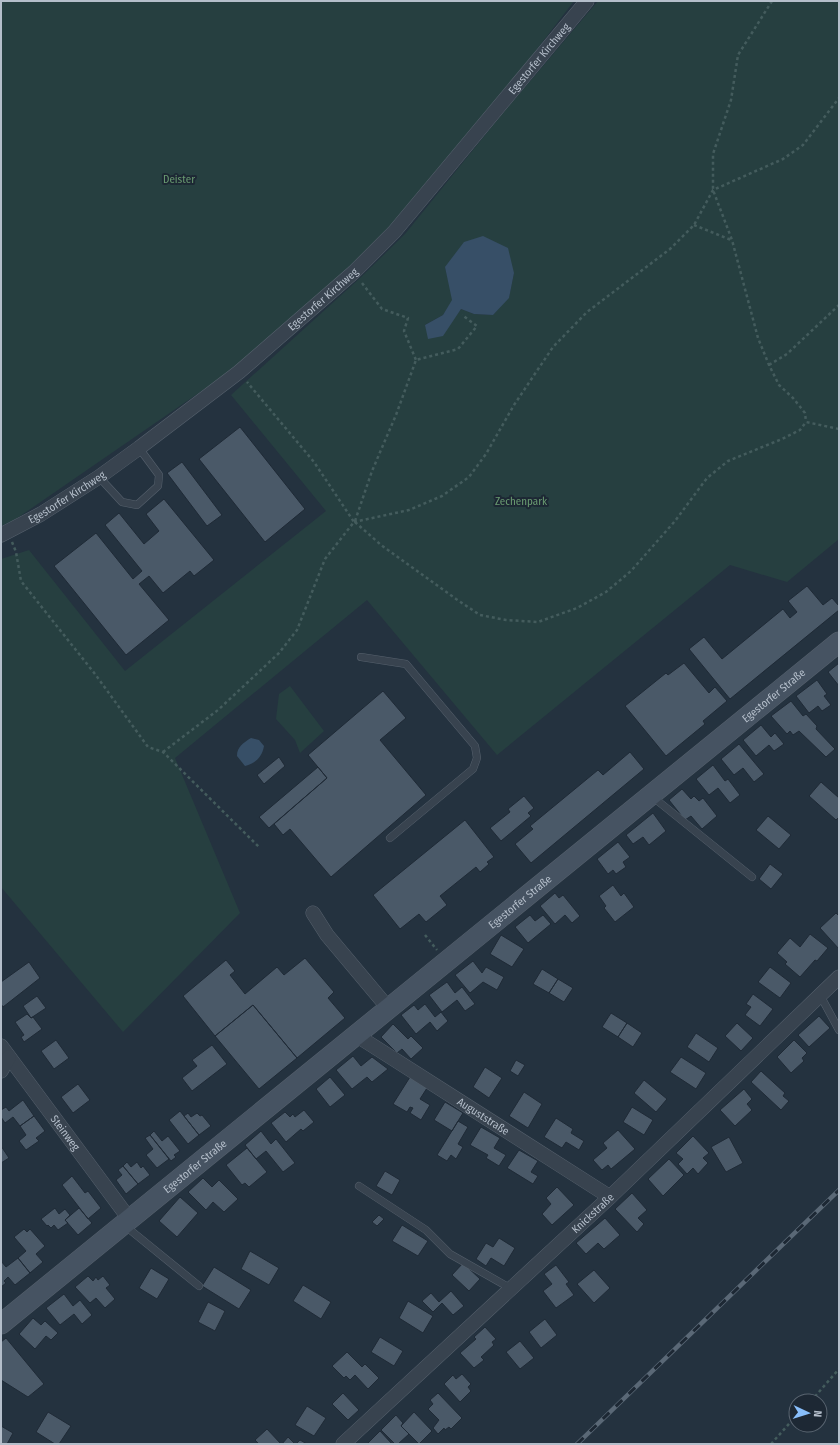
<svg xmlns="http://www.w3.org/2000/svg" width="840" height="1445" viewBox="0 0 840 1445" font-family="'Fira Sans Condensed',sans-serif">
  <style>
    .green { fill: #263f40; fill-rule: evenodd }
    .water { fill: #374f67 }
    .building { fill: #4a5968; stroke: #1f2a36 }
    .lines { fill: none; stroke-linecap: round; stroke-linejoin: round }
    .lane-casing { stroke: #56616d; stroke-width: 8 }
    .street-casing { stroke: #56616d; stroke-width: 15 }
    .secondary-casing { stroke: #56616d; stroke-width: 21 }
    .path { stroke: #445c5d; stroke-width: 2.5; stroke-dasharray: 3 3; stroke-linecap: butt }
    .lane { stroke: #38434f; stroke-width: 7 }
    .street { stroke: #38434f; stroke-width: 14 }
    .secondary { stroke: #465362; stroke-width: 20 }
    .rail-casing { stroke: #5a6876; stroke-width: 4.5 }
    .rail { stroke: #1d2834; stroke-width: 3; stroke-dasharray: 9; stroke-linecap: butt }
    .labels { text-anchor: middle; stroke-width: 4; stroke-linejoin: round; paint-order: stroke }
    .street-label { font-size: 11px; fill: #b4beca; stroke: #1d2834 }
    .park-label { font-size: 11px; fill: #6a9b71; stroke: #1d2834 }
  </style>
  <rect width="100%" height="100%" fill="#24323f"/>
  <path class="green" d="M1,1h573l-87,113 -112,131 -140,123 -222,153 -12,5z
    M598,1h241v538l-52,43 -57,-17 -233,190 -130,-155 -192,158 65,155 -117,119 -122,-145v-328l28,-9 96,121 201,-160 -95,-116 128,-116 46,-45 93,-115zM445,267l69,6 -5,24 -16,18 -19,-1 -13,-5 -9,12 -27,4 18,-10 10,-15z
    M290,686l34,45 -24,22 -5,-13 -19,-21 3,-25z"/>
  <path class="water" d="M483,236l25,12 6,25 -5,25 -16,17 -19,-1 -13,-5 -18,27 -15,3 -3,-14 18,-10 9,-15 -7,-33 19,-25z
    M251,738l8,2 5,6c-2,11 -8,17 -19,20l-8,-10c0,-9 6,-13 14,-18z"/>
  <path class="building" d="M240,427l65,82 -40,33 -66,-83z
    M182,462l40,53 -15,11 -40,-53z
    M164,499l50,61 -20,16 -4,-5 -27,22 -14,-17 -10,8 30,36 -43,35 -72,-89 42,-33 37,46 9,-8 -37,-46 14,-12 25,31 15,-13 -13,-17z
    M807,586l16,19 9,-7 7,8v4l-109,89 -41,-50 15,-12 18,22 61,-50 7,9 7,-6 -9,-11z
    M684,663l25,30 6,-6 12,14 -24,20 2,3 -39,32 -41,-50 41,-33 2,2z
    M839,663v23l-11,-14z
    M817,680l10,14 -3,2 7,9 -9,6 -4,-5 -9,7 -13,-17z
    M383,691l23,27 -26,22 46,55 -95,82 -41,-48 -7,6 -9,-11 53,-46 -19,-23z
    M791,701l12,15 3,-2 11,12 -1,3 19,20 -9,8 -27,-26 -6,4 -3,-4 -3,3 -16,-18z
    M761,725l10,12 4,-4 9,11 -10,7 -5,-6 -13,11 -13,-16z
    M739,744l25,30 -10,8 -11,-14 -9,7 -13,-16z
    M630,752l14,17 -113,94 -16,-19 18,-15 -3,-3 68,-56 5,5z
    M279,757l6,9 -21,18 -7,-9z
    M713,765l12,16 3,-2 12,16 -10,8 -12,-15 -9,7 -13,-16z
    M318,767l9,11 -58,50 -10,-11z
    M821,782l18,16v19l-3,3 -27,-24z
    M682,789l9,10 3,-3 5,5 4,-3 14,18 -15,13 -11,-13 -6,4 -16,-20z
    M524,796l10,12 -6,5 3,3 -30,25 -11,-13 20,-16 -2,-3z
    M653,813l13,18 -17,14 -6,-8 -10,7 -7,-9z
    M768,816l23,19 -12,14 -23,-19z
    M465,820l29,37 -7,5 2,2 -9,8 -4,-5 -36,29 7,9 -21,17 -7,-8 -19,15 -27,-34z
    M618,842l12,15 -7,5 3,5 -10,7 -3,-4 -5,4 -11,-15z
    M770,864l13,10 -12,15 -12,-10z
    M613,885l8,11 3,-3 10,14 -19,15 -11,-14 2,-2 -7,-10z
    M555,893l4,5 4,-3 17,21 -8,7 -7,-8 -10,9 -15,-18z
    M836,913l3,3v33l-19,-21z
    M530,915l5,6 8,-6 8,9 -23,19 -13,-16z
    M810,934l18,14 -11,13 -2,-1 -15,17 -15,-13 2,-2 -10,-9 13,-15 10,9z
    M501,935l23,14 -12,18 -22,-13z
    M305,958l29,34 -6,6 17,20 -48,40 -44,-53 -38,31 -32,-40 43,-36 9,11 -5,4 15,19 32,-27 7,8z
    M473,961l9,12 4,-6 18,10 -7,13 -14,-8 -13,11 -15,-18z
    M29,962l11,16 -37,29 -2,-3v-22z
    M770,967l21,16 -11,15 -22,-16z
    M542,969l16,10 -9,14 -16,-9z
    M558,979l15,9 -9,14 -15,-9z
    M447,982l8,11 7,-6 13,17 -10,7 -8,-11 -15,12 -13,-17z
    M753,994l20,15 -13,17 -15,-11 6,-8 -5,-3z
    M37,996l9,12 -15,10 -8,-12z
    M425,1004l10,13 6,-5 7,9 -11,10 -7,-9 -14,12 -15,-19 13,-10 4,5z
    M253,1005l44,53 -38,31 -44,-53z
    M611,1013l16,10 -9,14 -16,-10z
    M27,1014l4,4 2,-1 9,12 -18,13 -3,-5 3,-2 -9,-13z
    M819,1016l11,12 -21,19 -11,-12z
    M627,1023l15,10 -9,14 -15,-10z
    M737,1023l16,15 -12,13 -16,-15z
    M393,1024l15,15 3,-3 12,12 -12,11 -9,-10 -5,4 -16,-16z
    M696,1033l22,15 -9,14 -22,-15z
    M56,1040l13,18 -15,11 -13,-18z
    M794,1040l13,13 -5,5 2,3 -13,12 -14,-16z
    M212,1045l15,19 -35,27 -10,-13 15,-12 -5,-6z
    M353,1056l8,10 11,-9 16,12 -16,13 -5,-5 -15,12 -16,-19z
    M681,1057l25,16 -10,16 -26,-17z
    M516,1060l9,5 -7,11 -8,-5z
    M485,1067l17,11 -13,20 -16,-11z
    M761,1071l24,22 -2,3 6,5 -8,9 -30,-28z
    M330,1077l15,18 -15,12 -14,-18z
    M410,1077l17,11 -7,11 10,6 -9,15 -11,-7 3,-5 -3,-1 -3,5 -14,-8z
    M644,1080l23,19 -11,13 -22,-19z
    M78,1084l12,16 -17,13 -12,-16z
    M744,1089l8,10 -5,5 5,6 -17,16 -15,-16z
    M524,1092l18,12 -14,24 -19,-12z
    M23,1100l11,16 -14,10 -7,-9 -8,6 -4,-6v-7l5,-3 3,4z
    M445,1102l18,11 -11,18 -18,-11z
    M632,1107l21,13 -9,15 -21,-13z
    M304,1110l10,12 -11,9 -2,-2 -15,13 -15,-19 14,-11 5,5 3,-3 2,3z
    M180,1111l19,24 -11,9 -19,-24z
    M188,1113l3,4 6,-4 3,3 2,-1 9,11 -12,9 -15,-19z
    M34,1116l11,15 -9,7 3,3 -13,9 -7,-9 7,-6 -6,-9z
    M556,1118l17,11 -2,4 13,8 -5,9 -13,-8 -4,6 -18,-11z
    M458,1121l10,6 -10,17 5,3 -7,12 -5,-4 -4,6 -10,-6z
    M481,1127l19,11 -6,10 12,7 -7,11 -13,-8 2,-3 -18,-10z
    M618,1130l17,19 -24,20 -3,-4 -6,5 -9,-10 14,-12 -4,-5z
    M154,1131l8,10 6,-5 12,15 -6,4 2,2 -5,4 -21,-26z
    M261,1131l10,13 5,-5 19,24 -12,9 -17,-21 -10,8 -11,-14z
    M150,1135l19,24 -12,9 -11,-13 7,-6 -8,-11z
    M693,1136l16,17 -6,5 5,5 -10,11 -5,-6 -6,6 -9,-10 5,-5 -7,-6z
    M729,1137l14,26 -17,9 -15,-25z
    M1,1146l8,12 -8,5z
    M247,1148l20,24 -18,15 -4,-4 -3,2 -16,-20z
    M519,1150l19,11 -7,11 7,4 -5,8 -26,-16z
    M669,1159l15,16 -21,21 -15,-17z
    M127,1162l4,5 6,-5 4,6 2,-2 7,9 -12,9 -15,-18z
    M123,1166l15,18 -12,10 -10,-14 6,-5 -4,-5z
    M385,1171l15,9 -8,15 -16,-9z
    M72,1176l13,17 3,-2 13,17 -13,11 -26,-34z
    M203,1178l9,9 7,-7 19,19 -14,13 -11,-10 -7,8 -18,-18z
    M557,1187l17,18 -22,20 -10,-11 9,-10 -5,-6z
    M632,1193l15,17 -9,8 6,6 -7,8 -22,-23z
    M180,1197l18,16 -21,24 -18,-16z
    M55,1208l4,6 6,-5 5,6 -5,5 3,3 -10,7 -4,-5 -3,3 -3,-3 -1,1 -6,-7z
    M79,1208l13,15 -14,12 -13,-15z
    M379,1215l5,4 -7,7 -5,-4z
    M605,1218l15,17 -16,14 -6,-6 -12,11 -10,-11z
    M402,1225l26,16 -10,15 -26,-15z
    M24,1229l3,3 3,-3 15,17 -9,8 7,8 -13,11 -12,-15 8,-7 -12,-14z
    M499,1238l16,10 -11,18 -13,-8 -5,8 -10,-7 10,-16 7,4z
    M250,1251l29,17 -10,17 -28,-16z
    M18,1258l12,15 -15,12 -7,-8 -4,4 2,2 -5,4v-26l5,6z
    M463,1263l17,16 -11,12 -17,-16z
    M556,1265l13,17 -3,2 8,11 -18,13 -13,-17 9,-7 -8,-10z
    M214,1267l37,23 -12,19 -37,-23z
    M151,1268l18,11 -12,20 -18,-11z
    M594,1270l16,18 -16,15 -17,-19z
    M88,1276l5,5 3,-4 2,3 5,-4 7,9 -4,3 9,11 -10,9 -9,-10 -6,5 -15,-16z
    M303,1285l28,17 -10,17 -28,-18z
    M451,1291l13,15 -11,9 -11,-12 -9,9 -11,-11 9,-8 8,9z
    M64,1294l9,12 7,-6 12,15 -10,9 -8,-10 -14,11 -14,-17z
    M408,1301l25,15 -10,17 -24,-15z
    M208,1302l17,9 -10,20 -17,-9z
    M33,1318l8,7 4,-4 13,12 -7,7 -5,-4 -11,13 -16,-15z
    M545,1319l12,16 -16,13 -12,-16z
    M485,1327l11,12 -4,3 2,3 -13,12 3,3 -10,8 -14,-15 16,-14 -2,-2z
    M380,1337l23,14 -9,15 -23,-14z
    M6,1338l38,46 -16,13 -27,-17v-38z
    M520,1341l14,17 -14,11 -14,-17z
    M347,1352l15,15 3,-3 14,14 -11,11 -13,-14 -5,5 -4,-4 -2,2 -12,-12z
    M462,1374l9,10 -3,3 3,4 -11,11 -16,-18 9,-9 3,4z
    M343,1393l16,17 -11,10 -16,-16z
    M438,1393l24,25 -11,11 -2,-2 -4,3 -1,-2 -6,6 -5,-6 6,-8 -11,-11 5,-5 -3,-4z
    M307,1406l19,12 -12,18 -19,-11z
    M48,1412l23,14 -12,18h-4l-19,-12z
    M414,1412l18,19 -13,13 -18,-18z
    M396,1415l7,8 -2,3 8,8 -11,10h-3l-14,-14z
    M1,1426l12,7 -6,11h-6z
    M267,1429l14,15h-22l-4,-4z
    M380,1431l12,13h-25z
    M288,1437l7,7h-13z
    M300,1440l7,4h-11z"/>
  <g class="lines">
    <g class="lane-casing">
      <path id="lane" d="M99,477l23,25 15,3 21,-19 1,-11 -20,-27
        M361,657l45,7 69,82 2,12 -4,11 -83,69
        M653,796l6,6 93,75
        M820,995l19,35
        M359,1186l67,44 24,24 60,34
        M124,1225l75,61"/>
    </g>
    <g class="street-casing">
      <g id="street">
        <path id="s1" d="M1,535l40,-21 58,-37 40,-29 100,-76 115,-100 40,-40 193,-231"/>
        <path d="M313,913l14,22 62,74"/>
        <path id="s2" d="M356,1035l254,162"/>
        <path id="s3" d="M1,1046l129,174"/>
        <path d="M1,1071l8,-14"/>
        <path id="s4" d="M343,1444l267,-247 229,-220"/>
      </g>
    </g>
    <g class="secondary-casing">
      <g id="secondary">
        <path id="s5" d="M1,1324l838,-682"/>
      </g>
    </g>
    <path class="path" d="M772,1l-34,54 -7,45 -18,54v36l19,50 26,98 11,27 10,20 14,13 12,15 1,9
      M694,225l37,15
      M362,283l20,26 26,9 -4,13 12,29
      M769,365l18,-11 52,-49
      M355,521l17,-50 24,-56 20,-55 42,-11 19,-23 -15,-11
      M354,522l55,-12 33,-14 27,-19 17,-23 28,-49 39,-58 34,-35 83,-63 24,-24 19,-35 70,-31 20,-14 36,-47
      M355,522l26,23 75,54 24,16 26,5 32,2 39,-14 29,-16 25,-21 44,-50 32,-43 21,-17 54,-22 18,-9 6,-8 33,7
      M12,542l4,10 5,29 74,93 53,73 15,5 97,96
      M163,752l55,-42 61,-57 18,-23 28,-71 29,-37 -40,-60 -67,-80
      M425,935l12,15
      M811,1401l28,-32
      M771,1444l25,-28"/>
    <use href="#lane" class="lane"/>
    <use href="#street" class="street"/>
    <use href="#secondary" class="secondary"/>
    <g class="rail-casing">
      <path id="rail" d="M577,1444l262,-254"/>
    </g>
    <use href="#rail" class="rail"/>
  </g>
  <g class="labels">
    <g class="street-label">
      <text dy="4" stroke="none"><textPath href="#s1" startOffset="724">Egestorfer Kirchweg</textPath></text>
      <text dy="4" stroke="none"><textPath href="#s1" startOffset="400">Egestorfer Kirchweg</textPath></text>
      <text dy="4" stroke="none"><textPath href="#s1" startOffset="76">Egestorfer Kirchweg</textPath></text>
      <text dy="4" stroke="none"><textPath href="#s5" startOffset="996">Egestorfer Straße</textPath></text>
      <text dy="4" stroke="none"><textPath href="#s5" startOffset="669">Egestorfer Straße</textPath></text>
      <text dy="4" stroke="none"><textPath href="#s2" startOffset="151">Auguststraße</textPath></text>
      <text dy="4" stroke="none"><textPath href="#s3" startOffset="108">Steinweg</textPath></text>
      <text dy="4" stroke="none"><textPath href="#s5" startOffset="250">Egestorfer Straße</textPath></text>
      <text dy="4" stroke="none"><textPath href="#s4" startOffset="340">Knickstraße</textPath></text>
    </g>
    <g class="park-label">
      <text x="179" y="183">Deister</text>
      <text x="521" y="505">Zechenpark</text>
    </g>
  </g>
  <rect width="840" height="1445" fill="none" stroke="#b4beca" stroke-width="4"/>
  <g transform="translate(808 1413) rotate(94)"><circle r="19" fill="#1d2834" stroke="#596470"/>
  <path d="M0-3L7 15L0 10L-7 15Z" fill="#88befb"/>
  <text y="-6" font-size="11" font-weight="bold" text-anchor="middle" fill="#b4beca">N</text>
  </g>
</svg>
